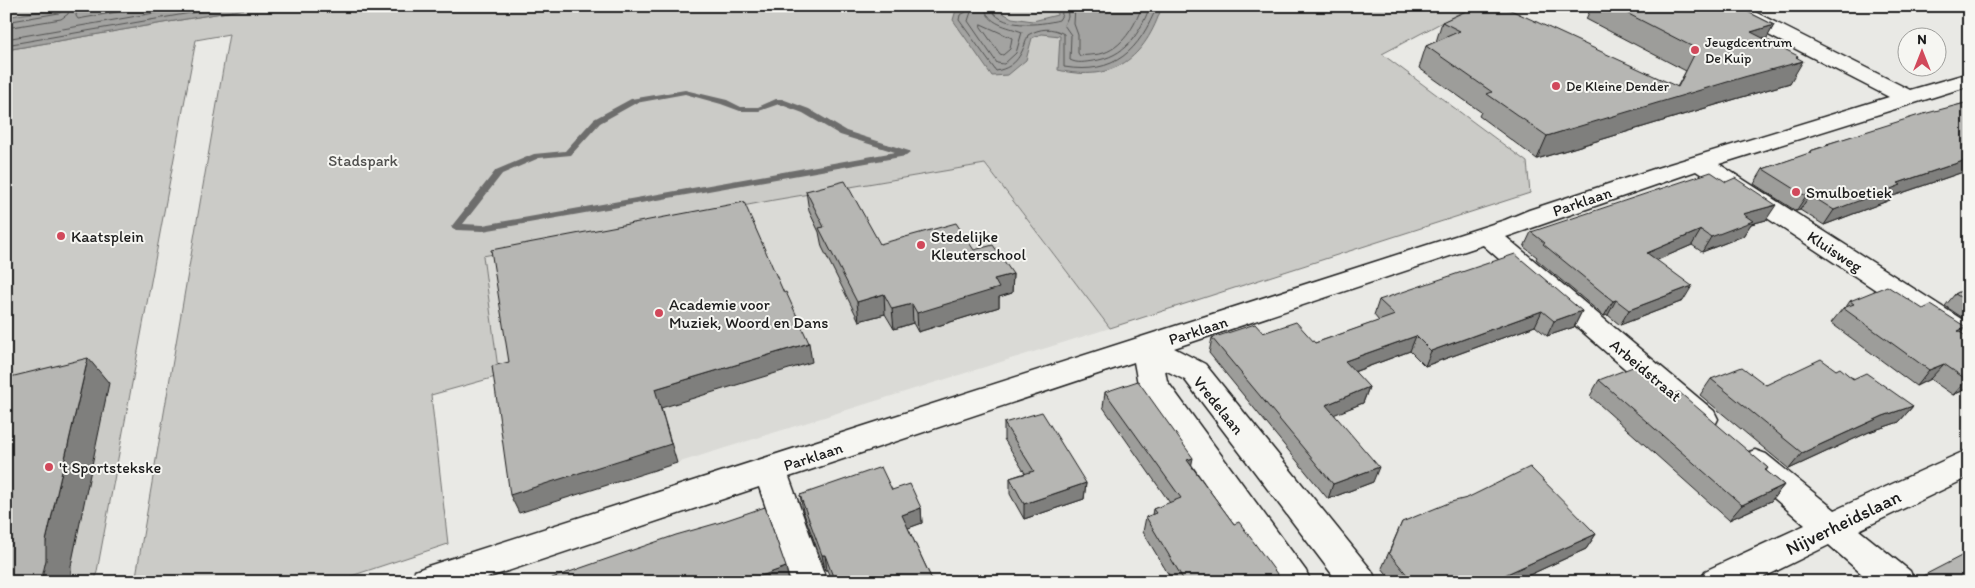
<svg xmlns="http://www.w3.org/2000/svg" width="1975" height="588" viewBox="0 0 1975 588" font-family="Itim,sans-serif">
  <style>
    .built { fill: #dadad6 }
    .green { fill: #cbcbc7; stroke: #747472 }
    .water { fill: #a3a3a1; stroke: #6d6d6c }
    .lines { fill: none; stroke-linecap: round; stroke-linejoin: round }
    .shore { stroke: #525251; stroke-width: 1 }
    .stream { fill: #6d6d6c; fill-rule: evenodd }
    .street-casing { stroke: #1c1c1c; stroke-width: 3 }
    .street { fill: #f6f6f2; fill-rule: evenodd }
    .wall { fill: #9d9d9a; stroke: #1c1c1c }
    .shaded-wall { fill: #7f7f7d; stroke: #1c1c1c }
    .building { fill: #b6b6b3; stroke: #1c1c1c }
    .poi-dot { fill: #d1495b; stroke: #f6f6f2; stroke-width: 2 }
    .labels { text-anchor: middle; stroke-width: 4; stroke-linejoin: round; paint-order: stroke }
    .far-poi-label { font-size: 14px; fill: #1c1c1c; stroke: #f6f6f2; text-anchor: start }
    .park-label { font-size: 16px; fill: #51514f; stroke: #f6f6f2 }
    .poi-label { font-size: 16px; fill: #1c1c1c; stroke: #f6f6f2; text-anchor: start }
    .street-label { font-size: 16px; fill: #1c1c1c; stroke: #f6f6f2 }
    .near-street-label { font-size: 19px; fill: #1c1c1c; stroke: #f6f6f2 }
  </style>
  <rect width="100%" height="100%" fill="#e9e9e5"/>
  <filter id="ink" filterUnits="userSpaceOnUse"><feTurbulence type="fractalNoise" baseFrequency=".02" numOctaves="2"/><feDisplacementMap in="SourceGraphic" scale="10" xChannelSelector="R" yChannelSelector="G"/><feConvolveMatrix kernelMatrix="1 2 1 2 8 2 1 2 1" color-interpolation-filters="sRGB"/></filter>
  <g filter="url(#ink)">
    <path class="built" d="M985,164l125,164 -433,135 -34,-118 -144,31 -16,-120 291,-56z"/>
    <path class="green" d="M6,6h66l-66,11z
      M262,6h1211l-91,48 145,108 3,31 -420,135 -125,-164 -211,36 -291,56 16,120 -68,19 17,149 -115,38h-198l94,-548 -33,6 -101,542h-89v-532z"/>
    <path class="water" d="M72,6h190l-256,44v-33z
      M1056,6h106c-17,53 -49,77 -104,64l2,-34 -19,-2 -9,4 -6,22 -18,15 -16,1 -39,-56 3,-10 12,-3h24l20,11 21,3 24,-6z"/>
    <g class="lines">
      <path class="shore" d="M77,6l-1,10 2,3 72,-13
        M967,6l-1,6 -6,3 -1,5 37,51c21,-4 26,-17 32,-36 12,-7 24,-8 36,-1v33c51,8 75,-16 93,-61
        M973,6l-5,15 29,42 7,1 12,-11 6,-21c-15,-6 -34,-7 -38,-26
        M990,6c7,24 51,19 69,14l3,-5 -1,-9
        M1067,6l1,11 -4,8 7,10 -1,25c8,4 15,2 23,1 32,-4 47,-27 57,-55
        M1075,6l-1,18 4,11v18l2,3c6,-1 13,-1 20,-2 22,-5 35,-28 42,-48
        M6,22l53,-9 4,-2 1,-5
        M981,24l31,14 -2,11 -7,6 -3,-1 -19,-27z
        M6,28l55,-9 7,-5 2,-8
        M6,39l188,-33
        M6,45l225,-39"/>
      <path class="stream" d="M685,90l42,10 14,7h17l18,-8h6l27,10 37,22 63,20 1,2 -4,3 -423,75 -27,-1 -5,-3 45,-57 38,-16 31,-3 29,-32 37,-20zM685,94l36,10 19,7h19l20,-7 24,9 37,22 55,17 -412,73 -20,-1 39,-50 37,-16 32,-3 29,-32 36,-20z"/>
      <g class="street-casing">
        <path id="street" d="M1717,6h26l167,84 59,-17v13l-250,78 250,160v24l-10,-3 -263,-174 -190,66 208,174 4,8 -4,8 -11,4 -11,-4 -209,-182 -309,103 31,16 167,207 5,11h-39l-153,-202 -20,-10 2,11 139,190 5,11h-38l-131,-190 -4,-8 -4,-22 -345,115 38,105h-36l-32,-95 -284,95h-65l5,-11 13,-5 1077,-346 24,-10 128,-42 232,-71 -169,-87z
          M1969,449v28l-110,53 51,41 5,11h-44l-42,-37 -75,37h-54l5,-11 100,-46 -61,-53 -5,-9 5,-9 11,-4 11,4 69,56z"/>
      </g>
      <use href="#street" class="street"/>
    </g>
    <path class="wall" d="M1592,6h144l38,19 -8,14 32,19 -8,25 -58,17 -195,59 -58,-43 2,-4 -62,-44 7,-22 10,-4 6,-20 235,65 9,-16 -100,-52z
      M1968,99h1v74l-3,-2 -73,25 -3,4 -66,25 -24,-15 -4,1 -42,-27 9,-15 45,-15 2,-3 15,-5 2,-2 138,-41z
      M806,191l74,53 133,30 -1,19 -13,4v10l-81,25 -5,-9 -19,6 -9,-15 -26,7 -37,-74 -3,-15 -10,-21z
      M1766,220l-15,4 -8,12 -41,16 -10,-7 -35,15 26,41 -63,24 -12,-10 -4,1 -68,-57 1,-2 -13,-10 7,-15z
      M1969,287v35l-24,-16 10,-12z
      M1379,300l203,11 -8,16 -27,9 -12,-10 -110,40 -15,-15 -56,21 15,15 -6,16 -29,11 39,68 -45,17 -119,-146 3,-15 103,5 64,-22 -5,-6z
      M1850,301l111,32 8,55 -16,7 -23,-16 -14,7 -85,-63 12,-15 3,-1z
      M1836,370l77,36 -14,16 -30,10 -80,37 -89,-74 11,-16 55,6z
      M1599,380l75,14 94,74 -2,3 18,14 -13,16 -42,19 -139,-124z
      M1105,392l86,74 43,58 49,58h-110l-30,-50 3,-15 6,-2 1,-6 17,-6 -67,-96z
      M1004,423l82,60 -2,16 -60,20 -14,-25v-16l15,-5 -21,-34z
      M892,490l29,18 1,15 -14,5 25,54h-101l-5,-12h-2l-22,-59 -3,-16z
      M1402,522l194,12 -10,15 -72,33h-121l-11,-14z"/>
    <path class="shaded-wall" d="M1774,25l-12,22 -11,-15z
      M1798,56l-4,8 9,-3 -13,22 -58,17 -195,59 10,-23z
      M1969,159v8l-3,4 -73,25 -3,4 -66,25 10,-15 64,-27z
      M1810,195l-10,15 -4,1 10,-15z
      M1776,205l-10,15 -15,4 -8,12 -41,16 9,-15 32,-23z
      M1701,230l-9,15 -53,23 8,-15z
      M1013,274l-1,19 -13,4v10l-81,25 -1,-19 77,-34z
      M1692,286l-9,15 -63,24 9,-15z
      M884,294l1,20 -26,7 -2,-19z
      M1616,300l-8,15 -4,1 9,-15z
      M912,304l1,19 -19,6 -2,-20z
      M1542,311l-7,15 -110,40 6,-15z
      M1582,311l-8,16 -27,9 7,-15z
      M1966,327l-14,16 6,-12z
      M1416,336l-6,15 -70,26 5,-16z
      M809,343l3,19 -151,46 16,55 -158,50 -9,-18 145,-106z
      M88,358l21,25 -38,183v16h-30l5,-41z
      M1944,364l-14,15 -14,7 13,-16z
      M1969,379v9l-16,7 14,-15z
      M1369,387l-6,16 -42,17 5,-15z
      M1913,406l-14,16 -30,10 -80,37 13,-16 81,-37z
      M1193,458l-3,15 -3,-13z
      M1379,467l-6,15 -45,17 5,-15z
      M1086,483l-2,16 -60,20v-15z
      M1784,485l-13,16 -42,19 13,-15z
      M921,508l1,15 -19,7 -1,-15z
      M1596,534l-10,15 -72,33h-25z
      M822,555h3l2,15h-2z
      M786,567l3,15h-35l-1,-3z"/>
    <path class="building" d="M1477,6h25l176,81 19,-38 -84,-43h123l38,19 -23,7 47,24 -2,1 7,4 -59,16 -197,59 -60,-42 5,-2 -66,-46 34,-15 -18,-9z
      M1969,102v57l-71,24 3,2 -67,25 -24,-15 -4,1 -43,-27 49,-17 -2,-1 19,-6 -2,-1 89,-28z
      M1711,172l15,10 9,-4 41,27 -33,9 10,7 -42,16 -10,-7 -54,23 45,33 -63,24 -13,-10 -3,1 -70,-57 2,-1 -14,-11z
      M845,181l35,63 76,-21 18,27 19,-5 20,29 -19,5 5,9 -82,25 -5,-9 -20,5 -8,-15 -27,8 -38,-74 5,-1 -18,-36z
      M744,202l40,91 2,-1 23,51 -154,46 16,55 -161,51 -18,-129 17,-4 -18,-112z
      M1515,254l67,57 -28,10 -12,-10 -111,40 -15,-15 -71,25 24,26 -43,18 53,62 -46,17 -121,-146 43,-14 8,9 33,-11 19,21 80,-28 -16,-15z
      M1887,286l36,23 8,-4 35,22 -8,4 11,7v41l-2,1 -23,-16 -15,6 -86,-62 11,-4 -4,-3z
      M1969,287v15l-14,-8z
      M88,358l-42,183v19l-5,22h-35v-204z
      M1821,359l15,11 4,-2 13,11 13,-6 47,33 -30,10 -81,37 -91,-74 31,-12 24,18z
      M1638,365l36,29 5,-2 89,76 -3,2 19,15 -42,20 -143,-125z
      M1138,381l55,77 -6,2 47,64 5,-2 44,60h-98l-39,-65 10,-4 -3,-4 28,-11 -76,-106z
      M1042,412l44,71 -62,21 -14,-26 24,-7 -30,-48z
      M881,467l11,23 18,-6 11,24 -19,7 31,67h-98l-10,-27h-3l-22,-60z
      M1530,467l66,67 -107,48h-76l-24,-29 13,-31 49,-20 16,-4z
      M765,507l21,60 -33,12 1,3h-202v-4l124,-43 42,-12z
      M1969,552v30h-58z"/>
  </g>
  <g class="poi-dot">
    <circle cx="1695" cy="50" r="5"/>
    <circle cx="1556" cy="86" r="5"/>
    <circle cx="1796" cy="192" r="5"/>
    <circle cx="61" cy="236" r="5"/>
    <circle cx="921" cy="245" r="5"/>
    <circle cx="659" cy="313" r="5"/>
    <circle cx="49" cy="467" r="5"/>
  </g>
  <g class="labels">
    <g class="far-poi-label">
      <text x="1705" y="47">Jeugdcentrum<tspan x="1705" dy="16">De Kuip</tspan></text>
      <text x="1566" y="91">De Kleine Dender</text>
    </g>
    <g class="park-label">
      <text x="363" y="166">Stadspark</text>
    </g>
    <g class="poi-label">
      <text x="1806" y="198">Smulboetiek</text>
      <text x="71" y="242">Kaatsplein</text>
      <text x="931" y="242">Stedelijke<tspan x="931" dy="18">Kleuterschool</tspan></text>
      <text x="669" y="310">Academie voor<tspan x="669" dy="18">Muziek, Woord en Dans</tspan></text>
      <text x="59" y="473">'t Sportstekske</text>
    </g>
    <g class="street-label">
      <text transform="translate(1582 201) rotate(-19)" y="6">Parklaan</text>
      <text transform="translate(1835 251) rotate(33)" y="6">Kluisweg</text>
      <text transform="translate(1198 330) rotate(-18)" y="6">Parklaan</text>
      <text transform="translate(1646 370) rotate(40)" y="6">Arbeidstraat</text>
      <text transform="translate(1219 405) rotate(51)" y="6">Vredelaan</text>
      <text transform="translate(813 456) rotate(-18)" y="6">Parklaan</text>
    </g>
    <g class="near-street-label">
      <text transform="translate(1843 522) rotate(-26)" y="7">Nijverheidslaan</text>
    </g>
  </g>
  <rect width="1975" height="588" fill="none" stroke="#f6f6f2" stroke-width="25"/>
  <rect x="12" y="12" width="1950" height="563" fill="none" stroke="#1c1c1c" stroke-width="2" filter="url(#ink)"/>
  <g transform="translate(1922 52)"><circle r="24" fill="#f6f6f2" stroke="#9f9f9c"/>
  <path d="M0-4L9 19L0 12L-9 19Z" fill="#d1495b"/>
  <text y="-8" font-size="14" font-weight="bold" text-anchor="middle" fill="#1c1c1c">N</text>
  </g>
</svg>
